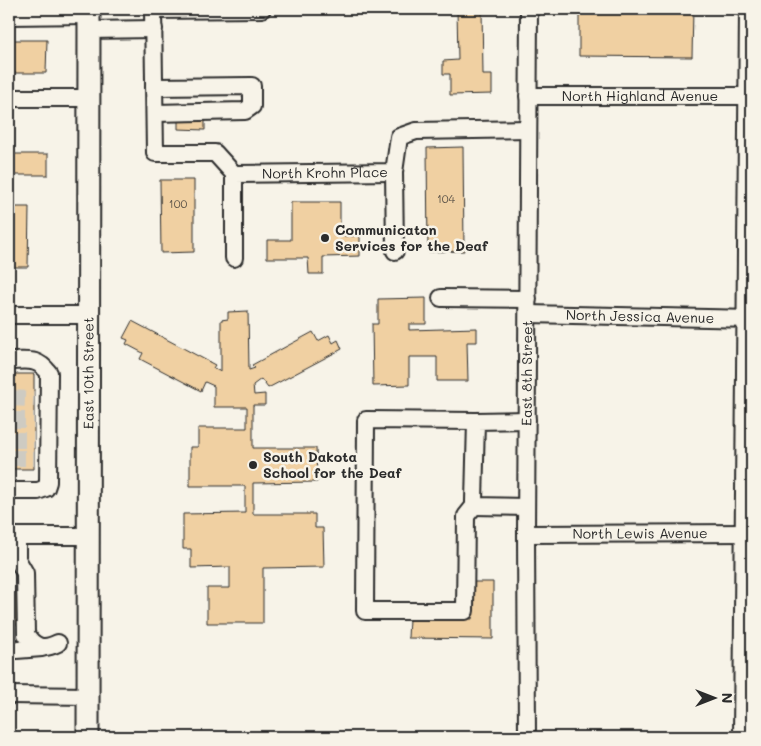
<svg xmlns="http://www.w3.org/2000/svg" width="761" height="746" viewBox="0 0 761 746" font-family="Mali,sans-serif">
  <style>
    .building { fill: #f0d0a2; stroke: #2b2b2b }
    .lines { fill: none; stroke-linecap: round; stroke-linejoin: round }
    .minor-tunnel { stroke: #cecbc2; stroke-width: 16; stroke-dasharray: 16 8; stroke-linecap: butt }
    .minor-casing { stroke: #2b2b2b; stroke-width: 20 }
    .major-casing { stroke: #2b2b2b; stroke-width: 25 }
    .minor { stroke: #f7f3e8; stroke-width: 16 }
    .major { stroke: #f7f3e8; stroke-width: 21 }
    .poi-dot { fill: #2b2b2b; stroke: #f7f3e8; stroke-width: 2 }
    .labels { text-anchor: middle; stroke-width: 5; stroke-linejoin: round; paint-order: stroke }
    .number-label { font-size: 11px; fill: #5c5449 }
    .street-label { font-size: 14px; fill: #2b2b2b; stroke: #f7f3e8 }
    .poi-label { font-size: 14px; font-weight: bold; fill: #2b2b2b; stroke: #f7f3e8; text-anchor: start }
  </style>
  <rect width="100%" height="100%" fill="#f7f3e8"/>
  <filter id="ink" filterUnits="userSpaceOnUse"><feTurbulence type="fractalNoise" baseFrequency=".02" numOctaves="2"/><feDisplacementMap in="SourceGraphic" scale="10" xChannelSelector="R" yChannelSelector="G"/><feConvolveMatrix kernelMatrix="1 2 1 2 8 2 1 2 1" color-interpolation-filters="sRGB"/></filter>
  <g filter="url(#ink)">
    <path class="building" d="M457,9h25l1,66h9v19l-42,1v-21h-7v-13l15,-1z
      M579,9h114l-1,48 -113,-1z
      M11,40h36l-1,33h-35z
      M178,116h27v14l-27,-1z
      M463,147l1,104 -36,1 -1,-104z
      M9,154h39v21h-39z
      M160,180h34v72l-33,1z
      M291,202h49v34h20v20l-37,1v17h-14l-1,-16h-41v-18h24z
      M9,207h20l-1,60h-19z
      M426,298v26h-17v6l68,-2v14h-10l1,39h-31v-24h-28v28l-36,1 -1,-62h6v-25z
      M248,311l1,59 6,-2 -3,-3 61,-33 5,9 11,-6 4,8 5,-3 4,9 -74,39 -7,-9 -8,6 1,10 11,-1v11h-12v43h63l1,34 -64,1v31h62v14h8l1,39 -61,1v55h-56v-35h23v-21l-39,1v-19h-8v-35l62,-1v-27h-55v-39h8v-19h49v-21h-33v-21l-9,-4 -4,9 -61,-32 3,-6 -17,-9 2,-4 -5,-2 9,-17 83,44 -2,3 8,4v-52l7,-1v-7z
      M9,374h25v95h-25z
      M473,582h20v57l-85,-1 1,-19h63z
      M9,592h10v32h-10z"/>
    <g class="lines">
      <path class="minor-tunnel" d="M9,398l25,1
        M9,420h25
        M9,440h25
        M9,458h25"/>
      <g class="minor-casing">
        <g id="minor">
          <path d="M153,9l2,144h60l19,21"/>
          <path d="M153,10l109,-1"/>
          <path d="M9,16l80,-1"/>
          <path d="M89,30l65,-1"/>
          <path d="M154,87l98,-1v20l-7,5 -90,2"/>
          <path id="s1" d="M528,96h224"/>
          <path d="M9,98h80"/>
          <path d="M394,172l1,79"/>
          <path id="s2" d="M234,258v-84l160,-2 5,-35 17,-6 112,-2"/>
          <path d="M441,298l87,1"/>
          <path id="s3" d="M528,314l224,5"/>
          <path d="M9,315h80"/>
          <path d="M9,361c18,0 28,-4 40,12l-1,109 -2,6 -8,3h-29"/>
          <path d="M474,506l-8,10 -1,95h-100l1,-191 110,1"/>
          <path d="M526,507l-52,-1v-5l2,-80 51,-1"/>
          <path id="s4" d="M526,534l226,-1"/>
          <path d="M9,536h80"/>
          <path d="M17,536v23l8,14 1,61c8,14 18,16 32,9"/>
          <path d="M9,646l7,4 26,-2"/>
          <path d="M9,695l80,1"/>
          <path id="s5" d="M527,737l-1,-203 3,-525"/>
          <path d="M742,737l6,-728"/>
        </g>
      </g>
      <g class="major-casing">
        <g id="major">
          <path id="s6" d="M88,737l1,-728"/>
        </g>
      </g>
      <use href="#minor" class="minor"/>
      <use href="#major" class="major"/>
    </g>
  </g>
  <g class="poi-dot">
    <circle cx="325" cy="238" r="5"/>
    <circle cx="253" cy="465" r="5"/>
  </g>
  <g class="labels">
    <g class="number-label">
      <text x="446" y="203">104</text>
      <text x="178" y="208">100</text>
    </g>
    <g class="street-label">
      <text dy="5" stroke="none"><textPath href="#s1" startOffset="112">North Highland Avenue</textPath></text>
      <text dy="5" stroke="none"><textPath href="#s2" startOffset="175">North Krohn Place</textPath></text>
      <text dy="5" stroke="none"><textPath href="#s3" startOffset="112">North Jessica Avenue</textPath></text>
      <text dy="5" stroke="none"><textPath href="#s6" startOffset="364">East 10th Street</textPath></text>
      <text dy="5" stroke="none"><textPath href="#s5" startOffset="364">East 8th Street</textPath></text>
      <text dy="5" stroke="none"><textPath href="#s4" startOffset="114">North Lewis Avenue</textPath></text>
    </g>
    <g class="poi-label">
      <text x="335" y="235">Communicaton<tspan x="335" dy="16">Services for the Deaf</tspan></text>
      <text x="263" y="462">South Dakota<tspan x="263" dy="16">School for the Deaf</tspan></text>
    </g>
  </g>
  <rect width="761" height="746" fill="none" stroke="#f7f3e8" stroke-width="30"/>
  <rect x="15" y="15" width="731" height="716" fill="none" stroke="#2b2b2b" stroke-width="2" filter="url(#ink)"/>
  <g transform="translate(714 698) rotate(90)" stroke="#f7f3e8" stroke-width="4" paint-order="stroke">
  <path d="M0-4L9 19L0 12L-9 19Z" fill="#2b2b2b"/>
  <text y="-8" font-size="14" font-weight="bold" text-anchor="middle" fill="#2b2b2b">N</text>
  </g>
</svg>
